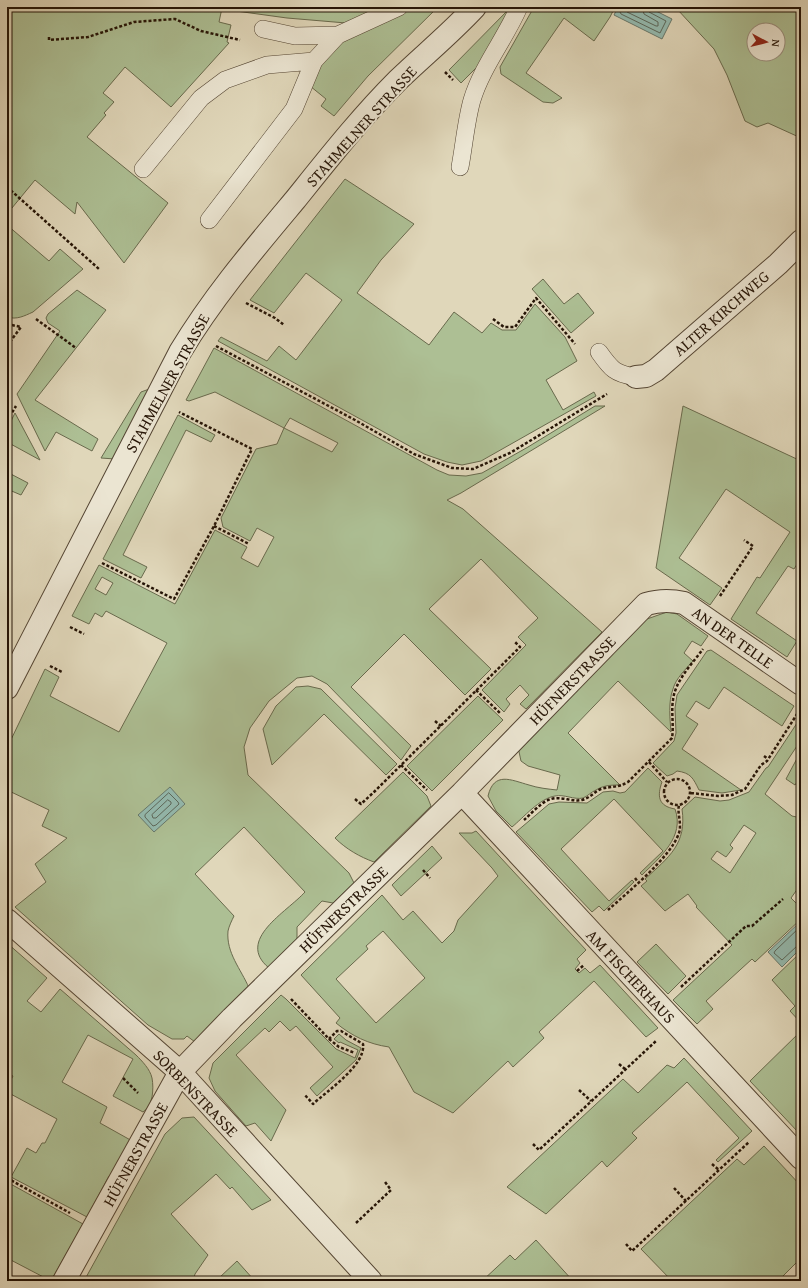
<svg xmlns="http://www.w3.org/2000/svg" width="808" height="1288" viewBox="0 0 808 1288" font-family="'Gentium Book Plus',serif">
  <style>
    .green { fill: #adbf94; stroke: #696a4d; fill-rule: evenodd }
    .water { fill: #94baaf; stroke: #68786b }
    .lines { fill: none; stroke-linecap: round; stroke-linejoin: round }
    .shore { stroke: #5c675a; stroke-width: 1 }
    .service-casing { stroke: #544533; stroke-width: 18 }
    .minor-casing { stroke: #544533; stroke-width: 24 }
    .path { stroke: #251406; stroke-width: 2.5; stroke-dasharray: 3 2; stroke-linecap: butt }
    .service { stroke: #ebe5d2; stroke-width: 17 }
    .minor { stroke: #ebe5d2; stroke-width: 22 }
    .labels { text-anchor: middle; stroke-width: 4; stroke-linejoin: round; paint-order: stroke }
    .street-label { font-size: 16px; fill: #251406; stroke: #ebe5d2 }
  </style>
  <rect width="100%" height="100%" fill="#e0d7ba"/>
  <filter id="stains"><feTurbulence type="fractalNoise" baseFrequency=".005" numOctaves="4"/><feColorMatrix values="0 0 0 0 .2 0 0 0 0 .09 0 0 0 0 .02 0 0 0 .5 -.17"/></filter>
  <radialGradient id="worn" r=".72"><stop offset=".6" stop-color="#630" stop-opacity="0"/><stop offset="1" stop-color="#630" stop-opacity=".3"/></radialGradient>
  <path class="green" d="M7,7h211l4,1 -3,14 12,3 -4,17 2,1 -58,64 -46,-40 -22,26 11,9 -10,11 2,2 -19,22 81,66 -44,60 -47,-61 -2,12 -40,-34 -28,34z
    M236,7h145l-35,16 -59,-5 -51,-7z
    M416,7h22l-70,69 -34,40 -13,-10 5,-7 -16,-13 10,-20 23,-28z
    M534,7h81l-5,10 -16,24 -30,-23 -38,55 36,25 -9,5 -10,-1 -42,-28 -1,-7z
    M677,7h124v131l-33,-15 -11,4 -12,-6 -18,-46 -13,-26 -37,-40zM754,30h24v24h-24z
    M510,8l-28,54 -21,21 -12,-13z
    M345,179l69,45 -33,36 -24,33 72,52 25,-33 28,21 9,-10 11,7h14l19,-26 30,33 12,24 -31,19 17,30 31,-18 2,4 -115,65 -19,4 -15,-3 -23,-8 -206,-113 3,-4 46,24 12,-15 17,14 46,-60 -36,-27 -32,40 -24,-13z
    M7,225l42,36 11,-12 23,20 -50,43c-9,4 -16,8 -26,5z
    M543,279l21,25 14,-11 16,20 -23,20 -39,-44z
    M77,290l29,20 -71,90 63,39 -6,12 -36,-19 -11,19 -28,-57 43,-63 -12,-8 -2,-5 2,-4z
    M214,348l223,122 12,5 17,1 16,-3 46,-26 67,-41h10l-144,87 -14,7 16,9 139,123 -76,77 -6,-5 9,-9 -9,-10 -14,14 4,5 -6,8 -22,-22 44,-45 -8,-8 20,-19 -57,-59 -52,50 62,60 -26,26 -61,-61 -53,53 60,59 -10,14 -74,-76 -15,-8 -15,2 -28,23 -19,27 -6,19 4,28 101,98 5,10 -21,20 -11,-2 -25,26v13l-28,28c-34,-28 18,-56 36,-76l-61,-65 -49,47 39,42c-2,4 -5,10 -6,15 -2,22 13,38 21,57l-54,54 -8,-6 -3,3h-12l-24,-14 -133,-118 31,-25 -11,-18 32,-26 -25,-12 7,-16 -42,-20v-42l38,-79 14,8 -9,19 69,36 48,-89 -61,-32 -4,6 -7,-4 -6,11 -17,-8 27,-51 76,39 40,-74 32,17 -6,11 17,9 16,-30 -17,-9 -7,13 -27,-14 -2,-9 35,-69 21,-5 7,-16 -69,-36 -26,9 -3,-1zM290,418l48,25 -6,9 -48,-24zM102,577l11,6 -7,12 -11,-6z
    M152,388l-37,71 -14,-1 40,-66z
    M683,406l118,55v97l-7,11 -6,-3 -32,47 41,28 -10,16 -56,-38 26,-42 3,1 30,-46 -64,-43 -47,69 43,30 -12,17 -54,-37z
    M15,413l25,47 -33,-18v-13z
    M178,415l37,20 -4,7 -25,-12 -63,125 24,12 -6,11 -38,-19z
    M7,472l21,11 -7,12 -14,-6z
    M667,612l10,2 31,22 -7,10 -9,-5 -8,12 9,8c-7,8 -17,17 -20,28 -5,13 -3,30 -2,43l-53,-51 -50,52 52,52c-8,0 -16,0 -24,5 -5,2 -8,6 -13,8 -9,2 -19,-4 -28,-2 -15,2 -32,22 -43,31l-16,-16 -8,-15c6,-25 23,-16 41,-11 9,3 19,4 28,5l3,-15 -32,-9 -7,-5 -3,-14 129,-128z
    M711,650l83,56 -12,20 -58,-39 -15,22 -13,-8 -10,15 12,8 -16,25 59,41 -19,3 -23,-3c-6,-12 -8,-17 -22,-19l-4,3 -6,2 -14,-13 21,-22 2,-8 -1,-25 2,-13 30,-44z
    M308,686l13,3 76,75 -11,11 -62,-61 -52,51 -9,-36 13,-23 20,-19z
    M478,696l25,24 -71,71 -25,-25z
    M801,717v23l-36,54 27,22 9,2v66l-10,14 10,10v11l-46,43 -3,-3 -46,42 7,8 -16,15 -24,-24 59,-55 -36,-38 1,-1 -9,-12 -23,17 -24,-25 6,-5 -2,-2c24,-22 42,-35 37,-70l13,-12 25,4 9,-1 20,-8 17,-24 2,-1zM744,825l12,8 -26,40 -19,-14 6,-8 9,6 7,-9 -3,-3z
    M801,751v25l-6,9 -9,-6z
    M648,768l14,14c-5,14 -4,24 13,27 10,28 -15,48 -33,66l-2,-2 23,-22 -49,-52 -53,50 48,52 23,-21 2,2 -30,29 -5,-5 -7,6 -76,-80 33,-28 10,-2 28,1 16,-11 10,-1 7,2 5,-1z
    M403,772l24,24 4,10 -57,56c-14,-5 -28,-13 -39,-24z
    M476,831l110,119 -9,9 3,4 -5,6 4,4 6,-5 5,5 10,-8 58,63 -12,9 -52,-56 -55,51 5,6 -31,29 -5,-6 -55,52 -39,-21 -25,-45c-21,-3 -37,-11 -53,-24l4,-5 -39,-43 81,-80 21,25 10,-9 29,32 12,-12 4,-11 40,-44 -6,-8 -33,-35h13zM383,931l42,47 -49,45 -40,-44 32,-30 -2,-3z
    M432,846l10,12 -41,38 -9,-11z
    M7,943l40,35 -20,23 14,11 19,-23 76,66c6,6 14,14 16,23 2,11 1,28 -9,34l-30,-16 20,-37 -45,-24 -26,47 45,25 -7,16 34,19 -17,34h-8l-22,41 -76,-40 16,-29 9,5 6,-10h3l12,-24 -50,-27v-5l6,-11 -6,-3z
    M656,944l30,32 -18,18 -31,-32z
    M801,952v71l-11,-12 5,-5 -23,-26z
    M281,995l5,4 50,50 19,9 3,-8 -18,-8 -1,1 -5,-4 5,-5 7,6 15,8 -5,12 -39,36 -7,-8 23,-21 -37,-41 -6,5 -10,-10 -11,11 -4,-4 -29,27 50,55 -15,31 -16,-18 -9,3 -31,-35 -6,-13 4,-15z
    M801,1031v97l-3,4 -48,-51z
    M684,1058l68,73 -34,31 -2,-2 23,-22 -52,-56 -55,51 5,5 -30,29 -5,-6 -56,53 -39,-27 116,-108 15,14 29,-28 7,3z
    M194,1117l77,83 -19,10 -20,-23 -2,2 -14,-15 -45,40 37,41 -13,19 -2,7h-109l81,-147 17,-16z
    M764,1146l37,40v72l-23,23h-106l-31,-32 96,-90 7,6z
    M7,1182l76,42 -32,57 -44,-23z
    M536,1240l37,41h-91l28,-26 5,5z
    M237,1261l17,19 -1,1h-35l1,-3z"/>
  <path class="water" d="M618,7h30l24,12 -10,20 -48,-24z
    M170,787l15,17 -31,28 -16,-17z
    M800,922l1,26 -19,19 -14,-15z"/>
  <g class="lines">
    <path class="shore" d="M621,7l-1,5 1,2 39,19 6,-12 -17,-9 -2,-5
      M626,7l1,5 29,14h2v-4l-14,-8 -2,-7
      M169,793l9,9 1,2 -23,21 -3,1 -8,-9v-2z
      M168,800l3,2v2l-15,14h-3l-1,-3z
      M801,926l-26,25 -1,2 8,7 15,-14 4,-1"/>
    <g class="service-casing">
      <path id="service" d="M263,29l32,7 43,-1
        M460,167c4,-21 6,-46 12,-67 10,-33 33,-61 47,-93
        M143,169l58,-71 24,-18 42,-15 47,-4
        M209,220l85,-111 20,-48 24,-26 61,-28
        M599,352c12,17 16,22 37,25"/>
    </g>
    <g class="minor-casing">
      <path id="minor" d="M636,377l10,-1 10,-6 122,-106 23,-23
        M7,688l173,-336c33,-55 74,-103 115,-152 33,-41 66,-83 103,-120 26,-25 53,-47 77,-73
        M462,793l339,365
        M7,920l173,152 191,209
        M64,1281l116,-209 52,-54 230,-225 184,-189c13,-4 25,-4 38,-1l117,81"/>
    </g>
    <path class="path" d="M49,37v3l39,-3 46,-15 41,-3 26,12 39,9
      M445,72l8,8
      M7,187l92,82
      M246,303l29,15 9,7
      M36,319l40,29
      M493,319l11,8h11l21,-29 39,46
      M7,324l14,3 -14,19
      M216,346l139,74 59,34 38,14 21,1 37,-16 97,-59
      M7,421l9,-15
      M214,526l35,18
      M102,563l72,36 40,-73 38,-77 -73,-37
      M720,596l33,-50 -9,-6
      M70,627l14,7
      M50,666l12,6
      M476,690l25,24
      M435,721l6,5
      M764,756l4,3
      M649,762l18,20
      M401,765l26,25
      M664 792a13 13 0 1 1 26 0a13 13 0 1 1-26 0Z
      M691,793l27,3 14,-1 13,-6 16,-24 6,-4 32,-50
      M355,799l6,5 13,-12 146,-145 -6,-6
      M524,820c8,-7 17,-18 27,-21 10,-3 21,3 31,1 8,-2 12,-8 19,-11 10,-3 17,-1 27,-7l44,-44c2,-12 -1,-26 1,-38 2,-19 19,-36 30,-51
      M423,870l7,8
      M635,878l3,4
      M608,910c20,-18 63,-53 71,-77 3,-10 -2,-19 0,-28
      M577,971l7,-6
      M681,987l65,-61h6l31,-27
      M291,999l38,40 8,-8h4l22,13c3,21 -36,47 -50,60l-9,-10
      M329,1039l10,8 16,6
      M619,1064l6,5
      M123,1078l15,15
      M579,1090l12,11
      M533,1144l6,6 117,-109
      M712,1164l7,6
      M7,1178l63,35
      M674,1188l12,13
      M356,1223l35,-33 -6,-8
      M626,1244l6,7 117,-109
      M472,1277l3,4"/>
    <use href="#service" class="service"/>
    <use href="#minor" class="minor"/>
  </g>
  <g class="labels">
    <g class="street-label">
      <text transform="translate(361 126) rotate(-48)" y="6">STAHMELNER STRASSE</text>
      <text transform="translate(721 313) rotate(-41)" y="6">ALTER KIRCHWEG</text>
      <text transform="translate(167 383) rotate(-61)" y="6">STAHMELNER STRASSE</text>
      <text transform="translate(733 637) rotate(35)" y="6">AN DER TELLE</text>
      <text transform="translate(572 680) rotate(-46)" y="6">HÜFNERSTRASSE</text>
      <text transform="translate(343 909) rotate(-44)" y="6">HÜFNERSTRASSE</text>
      <text transform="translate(631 976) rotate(47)" y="6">AM FISCHERHAUS</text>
      <text transform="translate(196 1093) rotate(46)" y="6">SORBENSTRASSE</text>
      <text transform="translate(135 1154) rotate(-61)" y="6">HÜFNERSTRASSE</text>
    </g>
  </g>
  <rect width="808" height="1288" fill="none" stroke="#e0d7ba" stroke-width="24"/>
  <rect x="8" y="8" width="792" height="1272" fill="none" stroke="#251406" stroke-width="2"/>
  <rect x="12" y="12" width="784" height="1264" fill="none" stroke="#251406"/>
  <g transform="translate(766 42) rotate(97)"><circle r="19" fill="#ebe5d2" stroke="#9c9180"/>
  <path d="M0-3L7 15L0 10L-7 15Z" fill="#8f2418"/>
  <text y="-6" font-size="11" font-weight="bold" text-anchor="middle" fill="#251406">N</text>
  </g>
  <rect width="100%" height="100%" filter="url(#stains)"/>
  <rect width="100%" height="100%" fill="url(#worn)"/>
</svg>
